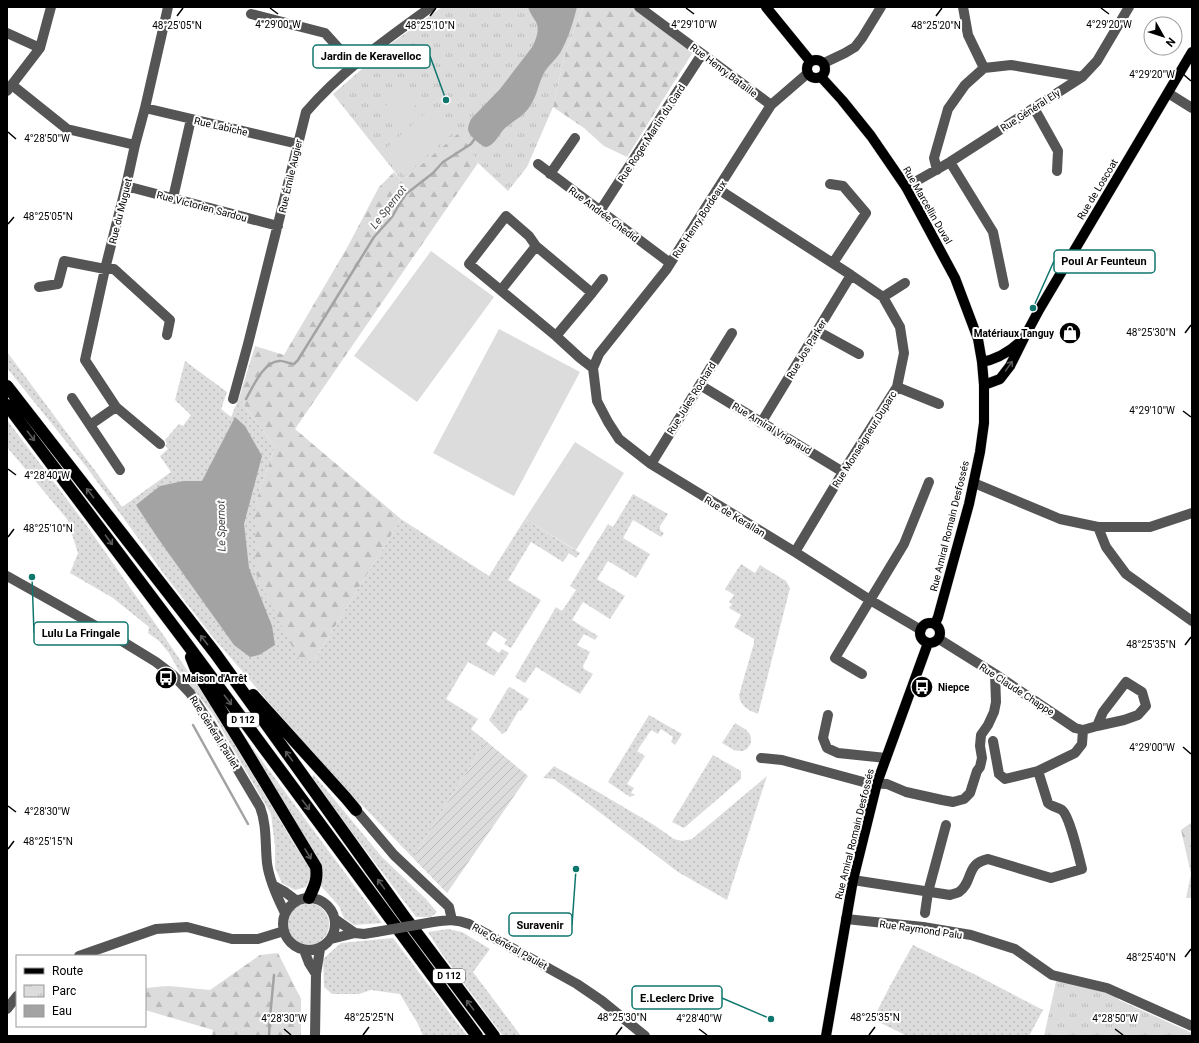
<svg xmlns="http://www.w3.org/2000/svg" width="1199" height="1043" viewBox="0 0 1199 1043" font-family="Roboto,sans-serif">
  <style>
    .grass { fill: url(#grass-dots) }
    .forest { fill: url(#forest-firs) }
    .park { fill: url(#park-tufts) }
    .garden { fill: url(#garden-furrows) }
    .pitch { fill: #dcdcdc }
    .water { fill: #a3a3a3 }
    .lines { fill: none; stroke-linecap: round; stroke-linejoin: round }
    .stream { stroke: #a3a3a3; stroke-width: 2.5 }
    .major-casing { stroke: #dbdbdb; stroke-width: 11 }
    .highway-casing { stroke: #dbdbdb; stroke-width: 13 }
    .minor { stroke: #555; stroke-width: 10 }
    .major { stroke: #000; stroke-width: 10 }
    .highway { stroke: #000; stroke-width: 12 }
    .minor-bridge { stroke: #555; stroke-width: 10 }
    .oneway { stroke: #595959 }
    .ticks { fill: none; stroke: #000; stroke-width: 1.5 }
    .labels { text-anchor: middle; stroke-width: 4; stroke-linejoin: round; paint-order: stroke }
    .shield { fill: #fff; stroke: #4c4c4c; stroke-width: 1 }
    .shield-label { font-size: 9px; font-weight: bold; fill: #000 }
    .street-label { font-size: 10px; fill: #000; stroke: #fff }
    .poi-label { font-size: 10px; font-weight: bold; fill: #000; stroke: #fff; text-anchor: start }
    .water-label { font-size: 11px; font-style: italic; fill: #444; stroke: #fff }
    .ticks-label { font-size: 10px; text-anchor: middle; fill: #000; stroke: #fff; stroke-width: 4; stroke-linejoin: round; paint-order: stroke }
    .leader { fill: none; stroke: #0f766e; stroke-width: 1.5 }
    .callout-dot { fill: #0f766e; stroke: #fff; stroke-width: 1.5 }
    .callout { fill: #fff; stroke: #0f766e; stroke-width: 1.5 }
    .callout-label { font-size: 11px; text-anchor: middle; font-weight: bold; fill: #000 }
  </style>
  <defs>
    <pattern id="grass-dots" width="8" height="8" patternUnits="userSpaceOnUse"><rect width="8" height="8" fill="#dcdcdc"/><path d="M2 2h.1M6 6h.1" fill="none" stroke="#bbb" stroke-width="1.8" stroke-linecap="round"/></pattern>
    <pattern id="forest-firs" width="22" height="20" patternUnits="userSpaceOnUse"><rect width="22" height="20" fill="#dcdcdc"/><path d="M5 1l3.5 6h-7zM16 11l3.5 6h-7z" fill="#bbb"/></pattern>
    <pattern id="park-tufts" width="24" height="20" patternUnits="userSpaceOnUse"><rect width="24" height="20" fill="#dcdcdc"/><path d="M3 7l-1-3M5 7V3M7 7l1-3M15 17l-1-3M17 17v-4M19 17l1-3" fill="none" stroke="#bbb"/></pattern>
    <pattern id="garden-furrows" width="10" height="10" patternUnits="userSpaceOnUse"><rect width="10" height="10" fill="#dcdcdc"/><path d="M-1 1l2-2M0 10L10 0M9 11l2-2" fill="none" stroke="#bbb"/></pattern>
  </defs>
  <rect width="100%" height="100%" fill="#fff"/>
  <path class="grass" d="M7,352l115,155 49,-35 -11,-16 8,-7 -3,-4 2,-1 -2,-4 14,-16 4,2 8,-11 -16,-15 10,-39 42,31 -6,17 10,8 8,-19 36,49 -20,57v68l60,87 86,-140 88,57 36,-57 55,34 -4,5 -7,-5 -6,9 -32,-20 -23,38 33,20 -30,48 -7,-4 3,-4 -13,-9 -8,13 13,9 3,-4 7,4 -15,23 -26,-14 -22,37 32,20 -7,10 15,12 -73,117 -53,-55 -3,2 -145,-169 -48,-62 -76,-105 -81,-101z
    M7,420l80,106 79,113 50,74 81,136 13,17 3,7 -7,14 -11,3 -13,-7 -7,-15v-22l-4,-32 -58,-100 -34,-43 -10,-18 -10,-12 -11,-8 1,-6 -36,-29 -43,-25 8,-20 -11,-34 -60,-72z
    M633,494l35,20 -8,12v4l4,3 -3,4 -28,-17 -10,18 27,16 -14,24 -28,-17 -11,18 28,17 -15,23 -27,-17 -11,18 26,16 -3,4 -11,-6 -7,11 13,7 -7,14 1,3 9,5 -13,20 -44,-27 -11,16 -10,-6 41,-70 6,4 14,-21 -6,-4 38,-62 5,3z
    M741,564l14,9 5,-8 26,16 4,7 -32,126c-10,-4 -18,-8 -19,-19l15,-52v-4l-20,-12 7,-12 -12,-7 3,-4 -3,-2 5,-7 -9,-6z
    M510,687l19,12 -8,12 -2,-1 -13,22 -4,2 -13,-14 19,-32z
    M649,715l33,19 -7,11 -4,-3 2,-5 -12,-8 -3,5 -7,-4 -14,21 8,5 -18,28 7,4 -3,5 4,2 -5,2 -22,-15z
    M735,723c4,3 10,5 13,9 7,7 1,20 -8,19 -7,0 -12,-5 -18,-8z
    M237,727l145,196 -28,2 -10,-7 -5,-12 -20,-22z
    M713,755l28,16v8l-57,49 -12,-6z
    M554,766l100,59 20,14 8,2 10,-2 75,-63 -40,124 -49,-28 -96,-73 -28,-20 -11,-1z
    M314,775l68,82 44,42 11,13 -6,5h-15l-105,-139z
    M287 924a21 21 0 1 1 42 0a21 21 0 1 1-42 0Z
    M448,929l14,3 28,17 -17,23 48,64h-18l-63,-85 -12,-19z
    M393,938l74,98h-44l-5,-12 -18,-30 -29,-4 -12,4h-27l-8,-7 -1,-28 18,-16z
    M913,945l65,31 65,34 -14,26h-122l-34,-17 18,-35z"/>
  <path class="forest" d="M583,7h50l60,45 -66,105 -23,-11 -20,-18 -31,-21 12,-53z
    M460,131l18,32 -183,266 106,90 -86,140 -17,-1 -43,-86v-68l20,-57 -36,-49 16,-52 29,9 64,-109 31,-59 15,-15 8,9z
    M1192,822v76h-6l5,-24 -10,-44z
    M278,953l23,46v37h-89l1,-6 -68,-20v-22l24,-2 41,4 50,-35z"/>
  <path class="park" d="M442,7h141l-18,47 -12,53 -26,60 -19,24 -30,-28 -18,-31 -58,49 -69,-87 59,-51z
    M1058,973l52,15 9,12 73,33v3h-148z"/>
  <path class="garden" d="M486,741l42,35 -81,117 -34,-35z"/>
  <path class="pitch" d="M407,86l14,14 -25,25 -16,-14z
    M432,107l23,24 -51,45 -20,-26z
    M431,251l63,46 -77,105 -63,-46z
    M499,329l81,43 -66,124 -81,-43z
    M575,442l49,31 -48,77 -51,-31z"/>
  <path class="water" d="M528,7h49c-4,16 -9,32 -17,46 -5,8 -13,13 -17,22 -5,10 -6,21 -13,31 -6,10 -17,15 -25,22 -7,7 -10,17 -19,19 -6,-2 -18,-12 -18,-18 0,-4 2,-7 3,-10l29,-30 33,-43c3,-7 7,-17 3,-24 -3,-5 -6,-9 -8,-15z
    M235,417l10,9 17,30 -18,68 5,44 23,58 3,19 -16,10 -9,2 -16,-12 -77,-108 -21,-32 24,-19 23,-5h19z"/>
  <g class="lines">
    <path class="stream" d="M246,399c7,-12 17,-37 33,-38 4,-1 10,3 15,3l4,-4 76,-123 18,-20 8,-14 6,-9 27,-21 10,-11 28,-18 5,-7
      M193,725l55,99
      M269,1036l1,-19 4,-42"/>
    <g class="major-casing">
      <path id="major" d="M766,7l44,54
        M807 69a9 9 0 1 1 18 0a9 9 0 1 1-18 0Z
        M821,77l21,23 29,36 35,51 49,91 23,61 4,23 2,23v38l-4,29 -11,52 -31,113 -3,7
        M982,362c16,-3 27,-10 38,-20
        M984,385l16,-6 10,-13 14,-28 15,-28 153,-258
        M920 633a10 10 0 1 1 20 0a10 10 0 1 1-20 0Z
        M826,1036l27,-156 24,-97 51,-140"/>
    </g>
    <g class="highway-casing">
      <path id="highway" d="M7,386l208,267 189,263 90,120
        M7,405l180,239 290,392
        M191,657l6,15 46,74 73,121c2,14 -2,19 -7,31
        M253,695l93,103 10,12"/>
    </g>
    <path class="minor" d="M639,7l132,98
      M963,7l5,28 16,33
      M251,14l74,19 29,32
      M7,33l33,15
      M824,63l21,-10 10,-6 7,-9 19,-31
      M808,73l-37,32 -105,165 -67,84 -6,14 4,33 11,21 11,17 32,25 144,88 75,48 51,30
      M12,85l55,44 68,16
      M7,91l33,-43 11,-41
      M1168,93l24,15
      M145,108l153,36
      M1034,108l24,43 -1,20
      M950,162l43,70 11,53
      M538,164l132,99
      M937,170l-3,-12 14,-49 17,-24 19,-17 27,-3 71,12
      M550,174l25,-36
      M830,184l13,2 23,27 -33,50
      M126,186l152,40
      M906,187l44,-25 132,-85 15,-16 32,-54
      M718,189l133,86 32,22 17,30 4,26 -7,34 -54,85 -48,80
      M173,198l18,-79
      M600,211l102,-157
      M39,287l19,-3 6,-23 41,8h9l56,51 -3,15
      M501,290l35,-44
      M592,293l11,-14
      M883,297l22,-14
      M817,331l42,23
      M556,336l36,-43 -56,-47 -7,-10 -23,-20 -37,48 87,72 24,22 13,10
      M700,385l143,87
      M897,387l42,17
      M72,398l48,72
      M233,399l15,-55 58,-232c36,-42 81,-73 125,-105
      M116,407l44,37
      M761,423l90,-148
      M90,425l26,-18 -31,-47 20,-91 21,-83 9,-41 10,-37 23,-101
      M651,464l81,-131
      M974,483l86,36 38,8h52l42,-14
      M1098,527l8,20 20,27 66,47
      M7,576l105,59 44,27 17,13 17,18 23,35 47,79c7,18 5,37 7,56 2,17 10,34 18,50
      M939,639l56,35 80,54 8,2 14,-4 27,-6 14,-5 8,-9 -4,-14 -16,-10 -23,30 -6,14
      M862,674l-27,-16 69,-114 25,-62
      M828,715l-5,23 4,10 11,5 48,5
      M993,741l6,33 6,5 33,-8 37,-18 7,-9 1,-14
      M761,758l21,2 85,23 20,1 19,8 36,8 11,2 11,-3 6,-6 7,-22 3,-4 2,-9 -2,-12 1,-11 7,-10 6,-13 2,-10 -1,-28
      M356,810l38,45 51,48 4,4 3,13
      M853,880l97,15c3,-1 7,-2 9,-3 15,-11 6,-28 29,-33l63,19 31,-9c-3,-11 -12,-52 -20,-59 -4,-3 -10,-3 -14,-7l-10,-32
      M274,886l11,6 12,9
      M283 924a26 26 0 1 1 52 0a26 26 0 1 1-52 0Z
      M925,913l3,-21 18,-67
      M335,919l20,14
      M846,919l77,8 48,8 44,14 37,26 55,13 85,38
      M433,922c14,-2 23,-3 36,2l108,60 25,17 43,35
      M331,939l24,-6 9,1 12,-2
      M304,950l5,13 7,11
      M79,956l77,-27 31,-2 45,12h26l26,-8
      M7,1009l10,-13
      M315,1036l1,-62 4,-25"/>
    <use href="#major" class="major"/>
    <use href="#highway" class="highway"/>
    <path class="minor-bridge" d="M376,932l57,-10"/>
  </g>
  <defs><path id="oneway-shaft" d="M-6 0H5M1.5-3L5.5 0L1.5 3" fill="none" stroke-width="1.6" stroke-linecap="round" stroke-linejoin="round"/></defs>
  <g class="oneway">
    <use href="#oneway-shaft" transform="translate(1009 366) rotate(-55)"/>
    <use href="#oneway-shaft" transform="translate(31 436) rotate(53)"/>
    <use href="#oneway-shaft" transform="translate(90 493) rotate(-128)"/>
    <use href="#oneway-shaft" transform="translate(109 540) rotate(53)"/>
    <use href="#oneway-shaft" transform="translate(204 640) rotate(-128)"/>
    <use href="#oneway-shaft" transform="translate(228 700) rotate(53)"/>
    <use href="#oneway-shaft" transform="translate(289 756) rotate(-126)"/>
    <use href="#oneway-shaft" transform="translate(306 805) rotate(53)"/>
    <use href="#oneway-shaft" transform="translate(308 854) rotate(59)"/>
    <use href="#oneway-shaft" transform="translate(381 884) rotate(-126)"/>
    <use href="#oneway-shaft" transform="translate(470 1005) rotate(-127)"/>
  </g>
  <path class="ticks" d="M270,8l8,6M686,8l8,6M1101,8l8,6M177,16l6,-8M430,16l6,-8M936,16l6,-8M1183,74l8,7M8,132l8,7M8,224l6,-7M1185,333l6,-8M1183,411l8,6M8,469l8,6M8,537l6,-8M1185,645l6,-8M1183,747l8,7M8,806l8,6M8,849l6,-8M1185,957l6,-8M284,1029l7,6M699,1029l8,6M1115,1029l8,6M363,1035l6,-8M616,1035l6,-8M869,1035l6,-8"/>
  <defs>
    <g id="shop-disc" transform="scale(1.15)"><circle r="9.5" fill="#000" stroke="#fff"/><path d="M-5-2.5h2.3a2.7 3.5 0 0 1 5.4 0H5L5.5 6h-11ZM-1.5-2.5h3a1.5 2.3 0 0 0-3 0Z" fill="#fff"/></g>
    <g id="bus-disc" transform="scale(1.15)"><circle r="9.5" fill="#000" stroke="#fff"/><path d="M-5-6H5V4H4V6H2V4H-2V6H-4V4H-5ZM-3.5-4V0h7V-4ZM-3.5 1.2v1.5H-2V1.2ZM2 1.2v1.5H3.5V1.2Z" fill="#fff"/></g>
  </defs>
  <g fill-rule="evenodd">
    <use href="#shop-disc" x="1070" y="333"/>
    <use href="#bus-disc" x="166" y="678"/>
    <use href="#bus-disc" x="922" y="687"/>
  </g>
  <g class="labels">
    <g class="shield">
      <rect x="227" y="713" width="32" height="14" rx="3"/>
      <rect x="433" y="969" width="32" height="14" rx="3"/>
    </g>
    <g class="shield-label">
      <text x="243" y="723">D 112</text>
      <text x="449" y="979">D 112</text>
    </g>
    <g class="street-label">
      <text transform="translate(724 70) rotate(37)" y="4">Rue Henry Bataille</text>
      <text transform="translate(1030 110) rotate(-33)" y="4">Rue Général Ely</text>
      <text transform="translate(221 126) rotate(13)" y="4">Rue Labiche</text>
      <text transform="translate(651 133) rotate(-57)" y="4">Rue Roger Martin du Gard</text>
      <text transform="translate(290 176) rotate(-77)" y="4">Rue Émile Augier</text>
      <text transform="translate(1097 189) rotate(-59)" y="4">Rue de Loscoat</text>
      <text transform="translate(928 205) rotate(60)" y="4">Rue Marcellin Duval</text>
      <text transform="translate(202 206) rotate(15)" y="4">Rue Victorien Sardou</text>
      <text transform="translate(120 211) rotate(-76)" y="4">Rue du Muguet</text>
      <text transform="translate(604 214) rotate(37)" y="4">Rue Andrée Chedid</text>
      <text transform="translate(699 219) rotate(-57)" y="4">Rue Henry Bordeaux</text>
      <text transform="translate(806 349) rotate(-59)" y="4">Rue Jos Parker</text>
      <text transform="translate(691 398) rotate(-58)" y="4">Rue Jules Rochard</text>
      <text transform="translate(772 428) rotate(31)" y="4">Rue Amiral Vrignaud</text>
      <text transform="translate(864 439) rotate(-58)" y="4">Rue Monseigneur Duparc</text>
      <text transform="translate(735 516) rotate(31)" y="4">Rue de Kerallan</text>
      <text transform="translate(949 526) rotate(-76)" y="4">Rue Amiral Romain Desfossés</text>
      <text transform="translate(1017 689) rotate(33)" y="4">Rue Claude Chappe</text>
      <text transform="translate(215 732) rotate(58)" y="4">Rue Général Paulet</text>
      <text transform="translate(854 834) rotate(-76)" y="4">Rue Amiral Romain Desfossés</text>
      <text transform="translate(921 929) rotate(8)" y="4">Rue Raymond Palu</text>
      <text transform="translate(510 946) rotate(29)" y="4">Rue Général Paulet</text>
    </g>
    <g class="poi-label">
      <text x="1054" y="337" text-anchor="end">Matériaux Tanguy</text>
      <text x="182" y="682">Maison d'Arrêt</text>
      <text x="938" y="691">Niepce</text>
    </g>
    <g class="water-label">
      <text transform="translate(388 207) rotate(-52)" y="4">Le Spernot</text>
      <text transform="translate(221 526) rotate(-91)" y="4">Le Spernot</text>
    </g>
  </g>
  <g class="ticks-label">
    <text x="694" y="28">4°29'10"W</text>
    <text x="1109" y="28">4°29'20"W</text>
    <text x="278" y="28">4°29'00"W</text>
    <text x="177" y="29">48°25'05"N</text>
    <text x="430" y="29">48°25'10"N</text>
    <text x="936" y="29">48°25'20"N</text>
    <text x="1152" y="78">4°29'20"W</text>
    <text x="47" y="142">4°28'50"W</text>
    <text x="48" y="220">48°25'05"N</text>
    <text x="1151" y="336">48°25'30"N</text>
    <text x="1152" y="414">4°29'10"W</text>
    <text x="47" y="479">4°28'40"W</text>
    <text x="48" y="532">48°25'10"N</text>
    <text x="1151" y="648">48°25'35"N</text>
    <text x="1152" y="751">4°29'00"W</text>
    <text x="47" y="815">4°28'30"W</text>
    <text x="48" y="845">48°25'15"N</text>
    <text x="1151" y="961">48°25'40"N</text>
    <text x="369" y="1021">48°25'25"N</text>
    <text x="622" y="1021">48°25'30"N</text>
    <text x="875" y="1021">48°25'35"N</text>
    <text x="284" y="1022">4°28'30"W</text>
    <text x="699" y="1022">4°28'40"W</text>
    <text x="1115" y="1022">4°28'50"W</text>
  </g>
  <path class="leader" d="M446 100L430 56M1033 308L1054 261M32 577L34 633M576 869L572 925M771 1019L722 998"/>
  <g class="callout-dot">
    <circle cx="446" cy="100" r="4"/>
    <circle cx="1033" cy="308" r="4"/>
    <circle cx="32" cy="577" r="4"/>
    <circle cx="576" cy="869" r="4"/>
    <circle cx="771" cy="1019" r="4"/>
  </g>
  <g class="callout">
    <rect x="313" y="45" width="117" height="23" rx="4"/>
    <rect x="1054" y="250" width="101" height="23" rx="4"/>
    <rect x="34" y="622" width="94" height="23" rx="4"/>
    <rect x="509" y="913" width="63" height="23" rx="4"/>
    <rect x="632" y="986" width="90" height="23" rx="4"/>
  </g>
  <g class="callout-label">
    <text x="371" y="60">Jardin de Keravelloc</text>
    <text x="1104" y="265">Poul Ar Feunteun</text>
    <text x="81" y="637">Lulu La Fringale</text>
    <text x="540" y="929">Suravenir</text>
    <text x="677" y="1002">E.Leclerc Drive</text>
  </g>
  <rect width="1199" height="1043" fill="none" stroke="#000000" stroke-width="16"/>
  <rect x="16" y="955" width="130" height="72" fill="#ffffff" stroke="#999999"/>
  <rect x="24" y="968" width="20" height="6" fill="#000000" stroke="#999999"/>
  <text x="52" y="975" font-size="12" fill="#000000">Route</text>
  <rect x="24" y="985" width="20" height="12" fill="url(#park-tufts)" stroke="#999999"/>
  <text x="52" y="995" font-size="12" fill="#000000">Parc</text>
  <rect x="24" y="1005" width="20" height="12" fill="#a3a3a3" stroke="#999999"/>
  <text x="52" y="1015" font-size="12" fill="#000000">Eau</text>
  <g transform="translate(1163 36) rotate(129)"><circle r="19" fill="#ffffff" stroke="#999999"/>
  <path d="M0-3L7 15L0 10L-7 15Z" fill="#000000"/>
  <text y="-6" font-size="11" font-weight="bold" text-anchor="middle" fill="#000000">N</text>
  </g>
</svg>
